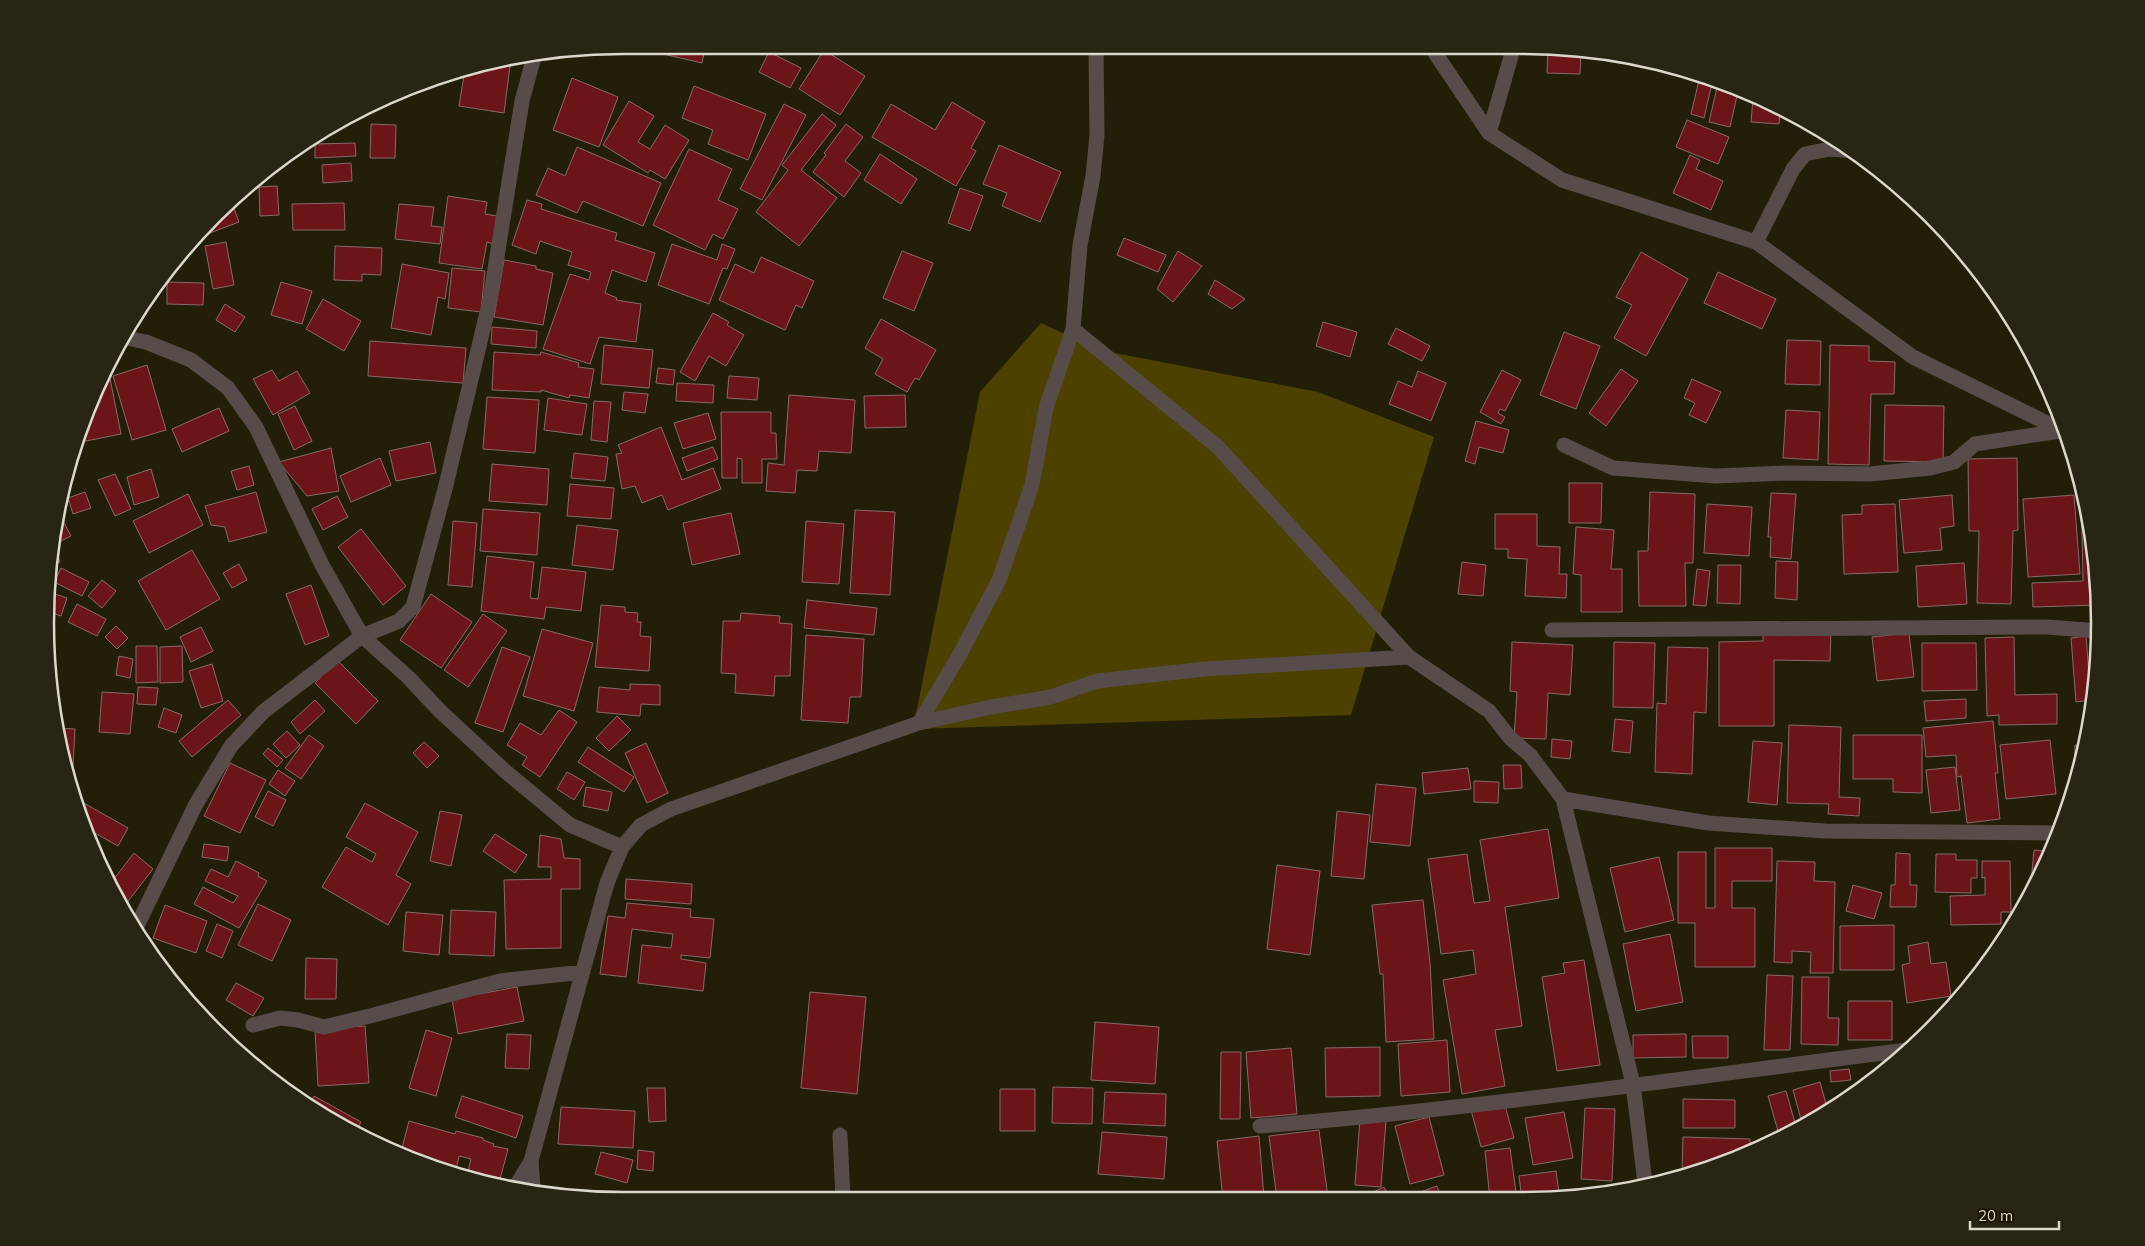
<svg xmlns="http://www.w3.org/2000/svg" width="2145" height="1246" viewBox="0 0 2145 1246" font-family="Mulish,sans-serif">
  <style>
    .green { fill: #4d4100 }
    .building { fill: #6b1519; stroke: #876a68 }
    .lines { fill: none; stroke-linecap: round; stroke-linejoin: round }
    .street { stroke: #584c4b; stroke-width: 15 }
    .rim { fill: none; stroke: #dad8ca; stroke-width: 2.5 }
  </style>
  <rect width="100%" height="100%" fill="#231e08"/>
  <path class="green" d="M1041,323l58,27 219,42 116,45 -83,278 -438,14 67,-337z"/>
  <path class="building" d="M1548,46h12l21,4 -1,24 -33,-1z
    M705,49l-3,14 -39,-9 1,-4z
    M824,50l41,26 -25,39 -41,-26z
    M769,52l32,16 -11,20 -31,-16z
    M511,58l-7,55 -45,-7 6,-37z
    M572,78l46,19 -19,50 -46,-17z
    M1699,80l13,3 -8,35 -13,-4z
    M1718,83l20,8 -8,36 -21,-5z
    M694,86l72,28 -18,46 -40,-16 5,-14 -31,-12z
    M1753,98l27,13 -1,13 -28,-2z
    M629,101l25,15 -16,26 12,7 15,-24 24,15 -24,39 -15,-9 -2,3 -45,-28z
    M952,102l33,20 -14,26 5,3 -20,35 -84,-49 19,-33 44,26z
    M784,104l22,11 -44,85 -22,-11z
    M822,114l14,11 -35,45 36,28 -38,48 -43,-34 32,-42 -6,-5z
    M1687,120l42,17 -11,27 -42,-17z
    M371,124l25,1 -1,33h-25z
    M846,124l17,13 -18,24 16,12 -17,24 -31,-25 13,-17 -2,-2z
    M355,143l1,13 -41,2v-14z
    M999,145l62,27 -21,50 -38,-16 5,-13 -24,-9z
    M577,147l84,36 -18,43 -60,-25 -6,12 -41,-18 12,-27 17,8z
    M689,149l43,20 -14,31 20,9 -15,30 -10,-5 -8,16 -52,-25z
    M880,154l37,25 -16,25 -37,-24z
    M1690,155l10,5 -4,9 27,12 -12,29 -38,-17z
    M351,163l1,18 -29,2 -1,-18z
    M265,170l2,4 -11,4z
    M277,186l2,29 -19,1 -1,-29z
    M960,188l23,8 -13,35 -22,-8z
    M448,196l39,6 -2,12 12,2 -4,28 -6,-2 -5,27 -43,-6z
    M231,200l8,22 -37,14 -2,-4 14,-18z
    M527,200l15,4 -1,5 76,24 -2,7 40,13 -9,29 -34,-12 -7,23 12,5 -1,2 25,4 -5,38 -37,-5 -9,27 -47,-15 27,-75 19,6 2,-8 -23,-7 4,-13 -32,-11 -4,13 -24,-9z
    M344,203l1,27h-52l-1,-26z
    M399,204l35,3 -3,19 11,1 -2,17 -45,-5z
    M1124,238l42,17 -8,17 -41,-17z
    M226,242l8,43 -21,4 -8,-43z
    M672,244l45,16 5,-16 13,5 -8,20 -4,-1 -14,36 -51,-19z
    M335,246l47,2 -1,27 -19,-1v7l-28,-1z
    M902,251l31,12 -19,48 -31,-13z
    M1178,251l24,15 -29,36 -16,-13z
    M1641,252l47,27 -42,77 -32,-18 18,-33 -16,-8z
    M761,257l53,24 -12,27 -6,-3 -11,25 -66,-30 16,-36 19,9z
    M504,260l32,6v3l17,4 -10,52 -49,-8z
    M402,264l47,9 -4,26 -7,-2 -7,38 -40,-7z
    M452,268l33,3 -4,41 -33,-4z
    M1718,272l58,27 -14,30 -58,-26z
    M1215,280l30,19 -13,10 -24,-15z
    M167,282l37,1 -1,22 -36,-1z
    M281,282l31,9 -10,33 -31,-9z
    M323,299l38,22 -17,30 -38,-22z
    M225,304l20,13 -10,15 -19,-12z
    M713,313l16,9 -2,3 17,10 -18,31 -17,-10 -14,25 -15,-9z
    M881,319l55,31 -17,30 -4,-2 -8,14 -32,-18 8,-15 -18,-11z
    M1323,322l34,10 -7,25 -34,-11z
    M492,327l45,4 -1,17 -45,-4z
    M1396,328l34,18 -8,15 -34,-17z
    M1564,332l36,14 -24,63 -36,-14z
    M1787,340l34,1 -1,44 -35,-1z
    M370,341l96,7 -3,35 -95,-7z
    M604,345l49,5 -4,38 -48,-4z
    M1830,345l39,1v15l26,1 -1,32h-23l-2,71 -41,-1z
    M494,352l46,3 1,-3 38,11 -1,4 16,2 -5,29 -19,-3 -1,3 -28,-8v2l-49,-2z
    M107,363l14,71 -40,8 -2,-8z
    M147,365l19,65 -34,10 -19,-64z
    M658,368l17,2 -2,15 -17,-2z
    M1621,369l17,12 -32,45 -17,-13z
    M272,370l7,11 18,-10 13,22 -37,22 -20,-36z
    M1502,370l19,10 -16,31 -5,-2 -2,4 7,4 -4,7 -21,-12z
    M1418,371l28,12 -15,38 -42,-17 9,-23 14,6z
    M729,376l30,2 -2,22 -30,-2z
    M1692,379l29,13 -15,31 -17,-8 6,-12 -11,-5z
    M677,383l37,2 -1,18 -37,-2z
    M624,392l24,2 -3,19 -23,-3z
    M789,395l66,5 -4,53 -32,-2 -2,20 -20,-1 -2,23 -29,-2 2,-28 16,2z
    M905,395l1,32 -41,1 -1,-32z
    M487,397l52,3 -4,53 -52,-4z
    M548,398l39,6 -5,31 -38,-5z
    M2054,399l2,3 5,17 -8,-1z
    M594,401l17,1 -4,40 -16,-2z
    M1885,405l59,1 -1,56 -59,-1z
    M295,406l17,35 -18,9 -16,-36z
    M219,408l10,23 -47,21 -10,-23z
    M1786,410l34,2 -2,48 -35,-2z
    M721,412h50v21h5l1,26h-15v24h-20v-24l-5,-1v20h-15z
    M708,413l8,26 -33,10 -9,-26z
    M1476,421l33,9 -6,23 -24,-6 -4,17 -10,-3z
    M661,427l21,53 31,-12 8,21 -53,21 -6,-15 -20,8 -7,-17 -13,3 -6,-35 6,-1 -4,-8z
    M430,442l6,31 -40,8 -7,-30z
    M713,447l5,12 -31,12 -5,-13z
    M331,448l8,43 -32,5 -28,-34z
    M574,453l34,4 -3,24 -34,-3z
    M380,458l11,27 -40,17 -11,-26z
    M2017,458l1,72 -5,1 -2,73 -34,-1 2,-72h-10l-1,-72z
    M492,464l57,5 -2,36 -58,-4z
    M249,466l5,19 -17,5 -6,-19z
    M151,469l8,28 -25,8 -7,-28z
    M115,474l16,35 -16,7 -17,-36z
    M1569,483h33l-1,40h-32z
    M570,484l44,4 -3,31 -44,-3z
    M2081,485l8,25 9,95 -65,2 -1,-24 51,-2z
    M85,492l6,16 -18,6 -5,-16z
    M256,492l11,40 -38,10 -4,-15 -14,-2 -6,-19z
    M1650,492l45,2 -2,69h-8l1,43h-47l-1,-55h10z
    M1771,493l25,1 -5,65 -21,-2 1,-20h-3z
    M188,494l15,31 -54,28 -16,-32z
    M1952,495l2,31 -14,2 2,22 -38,3 -5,-53z
    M2074,495l6,79 -52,3 -5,-78z
    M337,496l11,21 -25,13 -11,-21z
    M1707,504l45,3 -3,49 -45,-3z
    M1895,504l3,68 -54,2 -2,-59 20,-1v-9z
    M483,509l57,4 -3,42 -57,-4z
    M855,510l40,2 -5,83 -40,-2z
    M731,513l9,41 -48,11 -9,-42z
    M1495,514h42v32l23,1 -1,27h8l-1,24 -41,-2 2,-37 -19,-1v-9h-13z
    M61,517l10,19 -16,8 4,-26z
    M453,521l24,2 -5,64 -24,-2z
    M806,521l38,3 -5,60 -37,-2z
    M577,525l41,5 -5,40 -41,-5z
    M1576,527l38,3 -3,39h11v43h-41v-37l-8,-1z
    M361,529l45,57 -23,19 -45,-58z
    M56,550l4,12 -7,3 2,-14z
    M192,550l28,49 -54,31 -28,-49z
    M487,556l47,6 -4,36 8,1 4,-32 44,5 -5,39 -35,-4 -2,12 -63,-8z
    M1776,561l22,1 -1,38 -22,-2z
    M1462,562l24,3 -3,31 -25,-2z
    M1964,563l3,41 -49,3 -2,-41z
    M239,564l8,16 -15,8 -9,-15z
    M1718,565h23l-1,39 -23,-1z
    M61,568l28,14 -7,14 -28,-14z
    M1697,569l13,2 -4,35 -13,-1z
    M102,580l14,11 -14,17 -14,-12z
    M311,585l18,51 -24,9 -19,-51z
    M49,592l18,6 -6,18 -14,-5z
    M431,594l41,28 -31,46 -41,-28z
    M807,600l70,8 -3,27 -70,-7z
    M77,604l29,15 -9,17 -29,-14z
    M601,605l24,2v5l13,1 -1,9h4l-1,14 11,1 -2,34 -54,-4z
    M741,613l39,3 -1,7 13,1 -2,52h-15l-1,20 -39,-3 1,-19 -15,-1 2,-52h17z
    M483,614l24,17 -39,56 -24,-17z
    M116,626l12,12 -11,11 -12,-12z
    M201,627l12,24 -22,11 -11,-25z
    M542,629l51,14 -19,68 -51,-15z
    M1763,629l68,1 -1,31 -56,-1v66h-55v-84l44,-1z
    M1909,633l5,44 -37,4 -5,-44z
    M806,635l58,4 -3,58h-11l-2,26 -47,-3z
    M2086,636l5,64 -15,2 -5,-64z
    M2014,637l1,58 42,-1v30l-58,1v-10l-12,1 -2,-78z
    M1512,642l61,3 -3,50 -22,-2 -2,46 -32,-1 3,-46 -7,-1z
    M1614,642l41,1 -2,65 -40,-1z
    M1922,643h54l1,47 -55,1z
    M136,646h21l1,36 -22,1z
    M182,646l1,36 -23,1v-36z
    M502,647l28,10 -27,75 -28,-9z
    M1668,647l40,1 -2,65 -12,-1 -2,62 -37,-2 2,-69 9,1z
    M119,656l14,3 -3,19 -14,-3z
    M337,660l41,41 -22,23 -41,-41z
    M49,662h3l1,19h-2z
    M212,664l11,37 -22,7 -12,-37z
    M630,684l30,1v20l-19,-1 -1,12 -43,-4 2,-25 31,3z
    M138,687l20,1 -2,17 -19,-1z
    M102,692l32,2 -4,40 -31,-2z
    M1966,699v19l-40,3 -2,-20z
    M228,700l13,15 -49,42 -13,-16z
    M315,700l10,11 -25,23 -9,-12z
    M164,708l18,7 -6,18 -18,-6z
    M559,710l18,12 -37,55 -18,-12 5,-8 -20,-12 13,-22 21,12z
    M617,716l14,14 -22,21 -13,-13z
    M1615,719l18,2 -3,32 -18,-2z
    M1993,721l5,52h-3l5,46 -33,4 -6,-47 -4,1 -1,-22 -30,2 -3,-29z
    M1789,725l52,2 -2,70 21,1 -1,18 -31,-2 1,-10 -42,-1z
    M56,728l19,1 -2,37h-9l-8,-31z
    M287,731l13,14 -14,13 -13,-14z
    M309,735l15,11 -23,33 -16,-11z
    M1853,735h69v58l-29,-1v-13h-40z
    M1552,739l20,2 -2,18 -19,-2z
    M2050,740l6,54 -50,5 -6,-54z
    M1753,741l29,2 -5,62 -29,-3z
    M424,742l15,14 -12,12 -14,-15z
    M646,743l22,50 -21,10 -22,-50z
    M2075,745h11l-12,39z
    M588,747l46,30 -10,15 -46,-30z
    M268,748l15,12 -6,7 -14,-13z
    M230,763l36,17 -26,53 -36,-17z
    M1503,765h18l1,23 -18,1z
    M1955,767l5,43 -29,3 -5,-43z
    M1468,768l3,21 -47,5 -2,-21z
    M278,770l17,11 -10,15 -16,-12z
    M567,772l18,10 -11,18 -17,-11z
    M1474,781l25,1 -1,21 -24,-1z
    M1376,784l40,4 -6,58 -40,-4z
    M586,787l26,5 -4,19 -25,-5z
    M268,791l18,9 -13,26 -18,-9z
    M82,802l46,26 -10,18 -25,-14 -4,6 -12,-27z
    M365,803l53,29 -22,43 15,9 -23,41 -66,-38 24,-40 26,15 4,-8 -30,-17z
    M440,811l22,4 -11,51 -21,-5z
    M1337,811l33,4 -6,64 -33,-3z
    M1548,829l11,69 -54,9 17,119 -27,4 10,56 -43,8 -19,-114 33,-6 -3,-24 -32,4 -13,-95 39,-5 7,49 16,-2 -10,-61z
    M495,834l32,21 -12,18 -32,-22z
    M540,835l21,4 3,19 16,1v30h-19v59l-55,1 -2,-69 47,-1v-12h-13z
    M204,844l25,3 -2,14 -25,-4z
    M2046,845l9,1 -25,47 4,-43 11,1z
    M1715,848h57v33h-40v27h23v59h-60v-44h-17v-71h28v56h9z
    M134,853l19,16 -28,36 -9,-7 -6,-14z
    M1896,853l14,1v31h7l-1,22h-26l1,-22h4z
    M1936,854h20v6h21v18h-6v15l-36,-1z
    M1659,857l15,63 -49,12 -15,-64z
    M236,861l23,12 -1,3 9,5 -28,47 -45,-24 9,-17 30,16 5,-7 -33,-15 6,-12 17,8z
    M1777,861l38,1 -1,19 21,1 -2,91h-23l1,-21 -19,-1v12l-18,-1z
    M1982,861h28l1,51h-10v12l-50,1 -1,-29 35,-1v-18l-3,1z
    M1277,865l43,6 -10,84 -43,-6z
    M626,879l66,5 -1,20 -66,-5z
    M1853,885l29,8 -8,26 -28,-8z
    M1423,900l7,63 4,76 -48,3 -3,-68h-3l-8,-69z
    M627,903l64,6 -1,8 24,2 -4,39 -29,-3v4l25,4 -3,28 -65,-8 4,-38 29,3 2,-14 -41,-5 -6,48 -26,-3 8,-58 17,2z
    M258,904l33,16 -19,41 -34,-16z
    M165,905l42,16 -11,32 -43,-15z
    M451,910l45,2 -2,44 -45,-2z
    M406,912l37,3 -4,40 -36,-4z
    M217,924l16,7 -11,27 -16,-7z
    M1894,925v45h-54v-44z
    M1670,934l13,68 -47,9 -13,-67z
    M1928,942l3,22 15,-2 5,34 -44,7 -5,-38 8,-2 -2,-17z
    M150,954l10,4 -2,6z
    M306,958l31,1 -1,40h-31z
    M1584,960l16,105 -43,6 -15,-94 23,-4 -2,-10z
    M1767,975l26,1 -3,74h-26z
    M1802,977h27l-1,41h11l-1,27 -37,-1z
    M236,983l28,15 -11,18 -27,-16z
    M517,987l7,34 -66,13 -6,-35z
    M810,992l56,5 -9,97 -56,-6z
    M1848,1001h44v39h-44z
    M1095,1022l64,5 -4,57 -64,-4z
    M365,1026l4,57 -51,3 -3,-57z
    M426,1030l26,8 -16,58 -27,-8z
    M507,1034l24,1 -2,34 -24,-1z
    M1686,1034v23l-53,1v-23z
    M1692,1036h36v22h-35z
    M1447,1040l3,52 -49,4 -3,-52z
    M1380,1047v49l-54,1 -1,-49z
    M1291,1048l6,66 -46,4 -5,-66z
    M1221,1052h20l-1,67h-20z
    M1849,1069l2,11 -20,2 -1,-11z
    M1820,1082l8,29 -25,16 -10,-37z
    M1053,1087l40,1 -1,36 -40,-1z
    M647,1088h18l1,33 -17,1z
    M1000,1089h35v42h-35z
    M1786,1091l11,39 -17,8 -12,-42z
    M1105,1092l61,2 -1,32 -62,-3z
    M314,1096l47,26 -5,9 -48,-24z
    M462,1096l61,20 -7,22 -61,-21z
    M1683,1099l52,1v28h-52z
    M1504,1102l10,36 -33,9 -10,-37z
    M561,1107l74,4 -2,37 -75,-4z
    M1585,1108l30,1 -3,72 -31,-2z
    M1564,1112l9,46 -40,7 -8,-47z
    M1429,1117l15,58 -34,9 -15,-58z
    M1360,1119l26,1 -5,67 -26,-2z
    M409,1121l46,13 1,-3 27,7v2l11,4 -1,2 15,3 -9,34 -32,-7 4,-17 -12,-3 -4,18 -18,-4 -36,-18z
    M1319,1130l9,68 -51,2 -8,-64z
    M1102,1132l65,5 -3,42 -66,-5z
    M1259,1136l5,62 -41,2 -6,-59z
    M1683,1137l67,2v12l-42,19 -26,1z
    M1510,1148l7,52h-27l-5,-49z
    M638,1150l16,2 -1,19 -16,-2z
    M601,1152l32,8 -6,23 -32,-9z
    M1556,1171l4,29h-38l-3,-24z
    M1437,1186l5,14h-41v-1z
    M1384,1187l6,13h-33z"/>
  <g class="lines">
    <path class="street" d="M1431,47l58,86 73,47 194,62 157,115 152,75
      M1489,133l25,-87
      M1756,242l37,-73 12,-15 25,-5 24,2
      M1073,329l145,118 191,210 80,54 21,27 20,17 33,44 70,285 12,99
      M122,337l24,5 45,18 37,28 28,39 66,138 40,71 46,41 32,34 65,60 65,54 52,22
      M1564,445l49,23 103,8 70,-3 84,1 60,-6 24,-6 21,-18 85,-13
      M1552,630l495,-3 52,4
      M919,723l72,-16 60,-10 46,-16 108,-12 204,-12
      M1563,799l145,24 117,8 234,2
      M135,930l61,-126 35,-58 32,-34 99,-76 37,-15 14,-14 32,-118 45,-189 32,-199 13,-48
      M253,1025l27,-7 18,2 26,7 50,-12 126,-34 83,-9
      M1260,1126c216,-17 431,-49 647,-76
      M840,1135l3,65
      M531,1161l2,28
      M516,1186l15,-25 76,-278 15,-36 19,-22 30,-16 248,-86 41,-69 39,-74 33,-95 14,-77 27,-79 7,-84 13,-69 4,-41 -1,-87"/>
  </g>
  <path d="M0 0H2145V1246H0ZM623 54H1522A569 569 0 0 1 2091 623V623A569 569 0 0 1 1522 1192H623A569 569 0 0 1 54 623V623A569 569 0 0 1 623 54Z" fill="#282512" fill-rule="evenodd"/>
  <path class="rim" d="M623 54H1522A569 569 0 0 1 2091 623V623A569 569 0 0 1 1522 1192H623A569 569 0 0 1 54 623V623A569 569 0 0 1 623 54Z"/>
  <path d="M1970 1221v8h89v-8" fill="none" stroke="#dad8ca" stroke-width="2.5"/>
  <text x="1978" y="1221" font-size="15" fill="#dad8ca" stroke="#191502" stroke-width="4" paint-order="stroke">20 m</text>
</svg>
